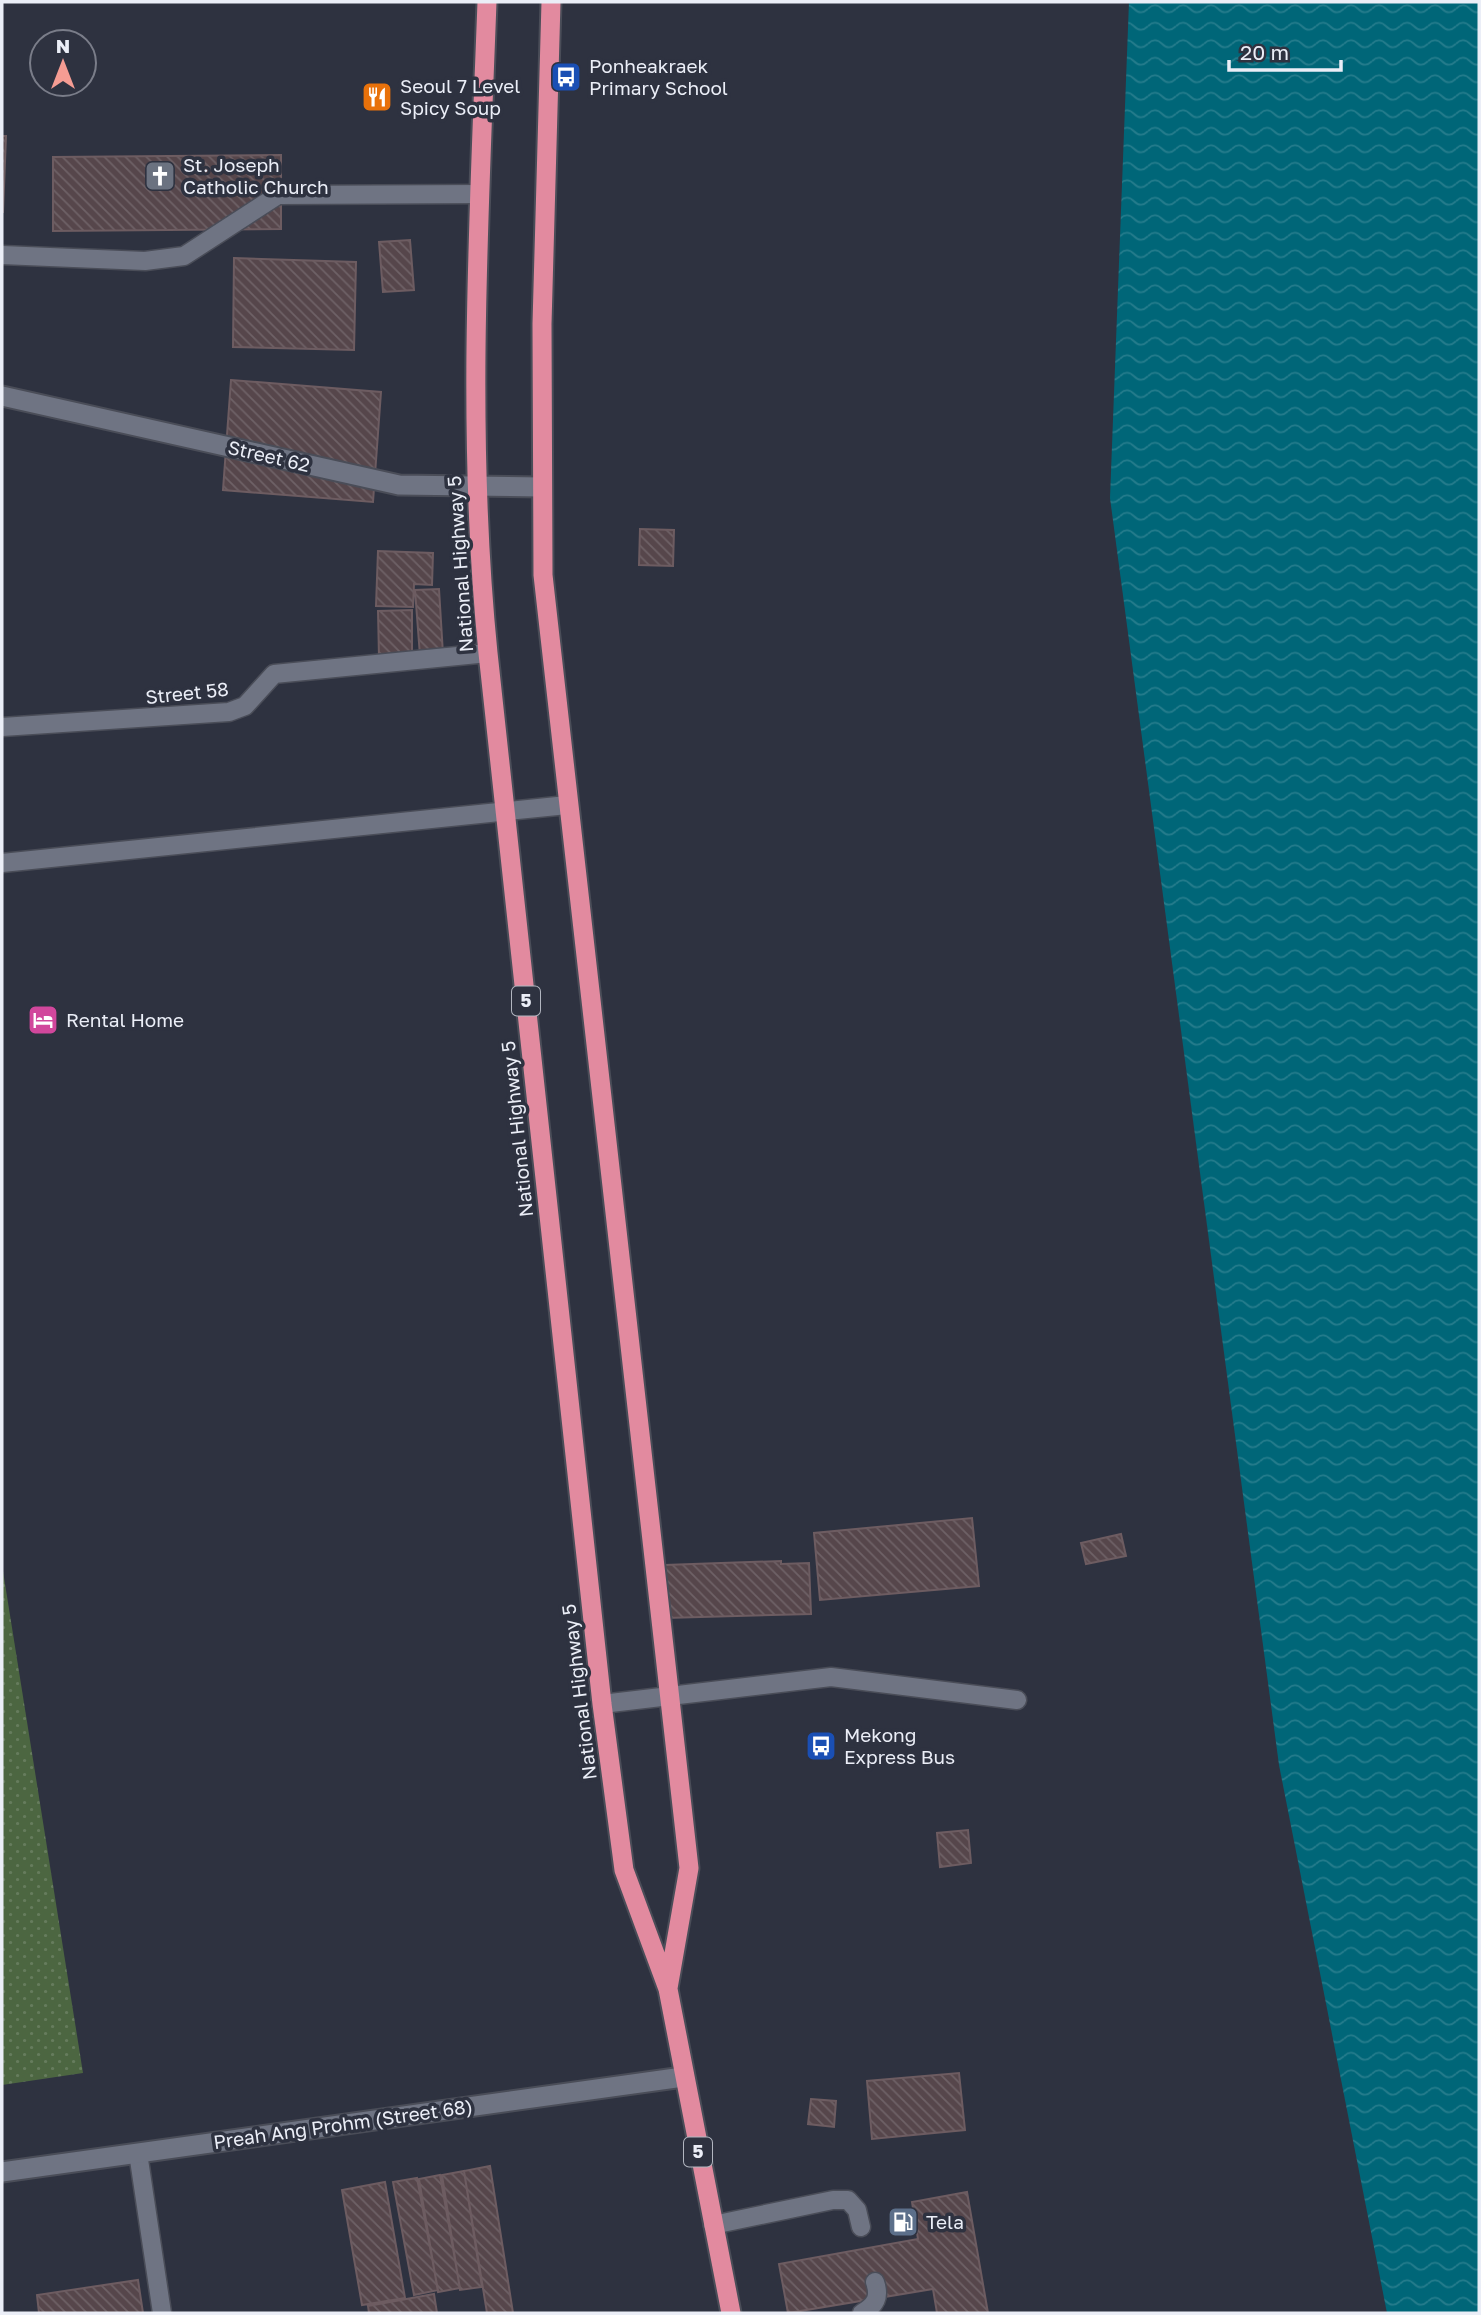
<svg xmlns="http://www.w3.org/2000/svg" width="1481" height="2315" viewBox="0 0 1481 2315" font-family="'Golos Text',sans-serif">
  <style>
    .grass { fill: url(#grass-dots) }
    .water { fill: url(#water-waves) }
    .building { fill: url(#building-back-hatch); stroke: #6d5c61; stroke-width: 2 }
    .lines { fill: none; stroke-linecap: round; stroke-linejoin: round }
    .service-casing { stroke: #4a4d58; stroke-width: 21 }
    .minor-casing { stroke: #4a4d58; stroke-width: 23 }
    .tertiary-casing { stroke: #4a4d58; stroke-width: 23 }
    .trunk-casing { stroke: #4a4d58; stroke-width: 23 }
    .service { stroke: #6f7483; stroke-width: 18 }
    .minor { stroke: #6f7483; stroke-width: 19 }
    .tertiary { stroke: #6f7483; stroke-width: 19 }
    .trunk { stroke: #e28a9f; stroke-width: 19 }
    .labels { text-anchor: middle; stroke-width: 7; stroke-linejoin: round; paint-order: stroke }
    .shield { fill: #2e3240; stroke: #b2b6c0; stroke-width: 2 }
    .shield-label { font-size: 18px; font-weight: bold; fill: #ebeef7 }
    .poi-label { font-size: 19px; fill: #ebeef7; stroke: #2e3240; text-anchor: start }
    .street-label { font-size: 19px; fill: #ebeef7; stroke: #2e3240 }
  </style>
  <defs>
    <pattern id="grass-dots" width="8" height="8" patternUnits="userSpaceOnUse" patternTransform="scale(1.75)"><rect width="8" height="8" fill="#4c6641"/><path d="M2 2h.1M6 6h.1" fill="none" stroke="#667c5d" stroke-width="1.8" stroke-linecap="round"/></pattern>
    <pattern id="water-waves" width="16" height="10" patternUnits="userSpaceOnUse" patternTransform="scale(1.75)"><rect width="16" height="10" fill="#006678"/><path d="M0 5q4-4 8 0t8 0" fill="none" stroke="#257c8c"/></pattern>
    <pattern id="building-back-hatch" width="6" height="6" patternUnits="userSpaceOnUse" patternTransform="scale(1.75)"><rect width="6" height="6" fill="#56464b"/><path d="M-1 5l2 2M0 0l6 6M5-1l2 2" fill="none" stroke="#6e6166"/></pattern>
  </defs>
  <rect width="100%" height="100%" fill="#2e3240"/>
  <path class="grass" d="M2,1565l81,508 -81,12z"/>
  <path class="water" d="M1129,2h350v2311h-92l-108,-548 -169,-1267z"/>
  <path class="building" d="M2,136h4l-3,76h-1z
    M281,155v74l-228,2v-74z
    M410,240l4,50 -31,2 -4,-50z
    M234,258l122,4 -2,88 -121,-3z
    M231,380l150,12 -8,110 -150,-12z
    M640,529l34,1 -1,36 -34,-1z
    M378,551l55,2 -1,32 -18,-1 -1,23 -37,-1z
    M439,589l4,65 -23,2 -5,-66z
    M412,610v47h-33l-1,-46z
    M972,1518l7,68 -159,14 -6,-67z
    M1121,1534l5,22 -40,8 -5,-21z
    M781,1561v3l28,-1 2,51 -145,4 -1,-53z
    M968,1830l3,33 -31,4 -3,-34z
    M959,2073l6,57 -93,9 -5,-58z
    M811,2099l25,2 -2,26 -26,-3z
    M490,2166l23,147h-26l-23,-142z
    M464,2171l18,116 -22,3 -18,-115z
    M440,2175l20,113 -22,4 -19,-113z
    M417,2178l21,112 -24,5 -21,-113z
    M385,2182l20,116 -43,7 -20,-115z
    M967,2192l21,121h-51l-4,-24 -145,24 -9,-49 139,-25 -6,-37z
    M138,2280l5,33h-104l-2,-18z
    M434,2294l3,19h-68l-1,-7z"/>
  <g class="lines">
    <g class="service-casing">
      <path id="service" d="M2,255l143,6 39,-5 94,-61 202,-1
        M2,727l227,-15 16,-6 29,-32 214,-21
        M2,863l565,-58
        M602,1704l229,-27 186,23
        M138,2153l24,160
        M713,2225l120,-25h15l9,10 4,17
        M862,2313c14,-8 18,-16 13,-31"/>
    </g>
    <g class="minor-casing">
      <path id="minor" d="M2,396l397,89 141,2"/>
    </g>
    <g class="tertiary-casing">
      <path id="tertiary" d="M2,2172l681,-95"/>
    </g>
    <g class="trunk-casing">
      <path id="trunk" d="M487,2c-8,216 -21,435 1,651l114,1051 22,166 44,119 63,324
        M551,2l-9,322 1,251 146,1293 -21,120"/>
    </g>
    <use href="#service" class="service"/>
    <use href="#minor" class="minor"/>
    <use href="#tertiary" class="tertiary"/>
    <use href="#trunk" class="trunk"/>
  </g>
  <defs>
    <g id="bus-square" transform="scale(1.575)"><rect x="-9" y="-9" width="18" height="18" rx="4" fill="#1a4fb4" stroke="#2e3240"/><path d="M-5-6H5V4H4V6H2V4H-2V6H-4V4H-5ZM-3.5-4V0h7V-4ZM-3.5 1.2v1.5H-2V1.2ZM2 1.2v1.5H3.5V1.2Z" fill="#fff"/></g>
    <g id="restaurant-square" transform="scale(1.575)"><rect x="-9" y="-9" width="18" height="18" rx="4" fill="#e8710a" stroke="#2e3240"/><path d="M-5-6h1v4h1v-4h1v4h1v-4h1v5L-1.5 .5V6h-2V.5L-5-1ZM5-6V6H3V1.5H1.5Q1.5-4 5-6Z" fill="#fff"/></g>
    <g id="church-square" transform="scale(1.575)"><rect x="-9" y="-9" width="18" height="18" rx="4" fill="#6b7280" stroke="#2e3240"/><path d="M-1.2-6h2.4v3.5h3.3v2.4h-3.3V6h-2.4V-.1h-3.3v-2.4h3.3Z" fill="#fff"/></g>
    <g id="hotel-square" transform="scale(1.575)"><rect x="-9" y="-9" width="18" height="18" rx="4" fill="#d1479c" stroke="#2e3240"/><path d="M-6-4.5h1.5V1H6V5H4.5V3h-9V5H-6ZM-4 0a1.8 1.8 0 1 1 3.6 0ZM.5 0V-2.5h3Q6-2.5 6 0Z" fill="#fff"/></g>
    <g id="fuel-square" transform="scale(1.575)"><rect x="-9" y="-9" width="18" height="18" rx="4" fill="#5c6f8a" stroke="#2e3240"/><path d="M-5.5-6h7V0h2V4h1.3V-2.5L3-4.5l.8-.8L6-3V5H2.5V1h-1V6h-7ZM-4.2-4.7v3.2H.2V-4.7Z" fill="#fff"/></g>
  </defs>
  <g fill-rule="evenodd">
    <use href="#bus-square" x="566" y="77"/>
    <use href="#restaurant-square" x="377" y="97"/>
    <use href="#church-square" x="160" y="176"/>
    <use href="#hotel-square" x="43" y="1020"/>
    <use href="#bus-square" x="821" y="1746"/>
    <use href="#fuel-square" x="903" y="2222"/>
  </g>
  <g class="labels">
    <g class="shield">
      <rect x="512" y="986.5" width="28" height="29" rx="5"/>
      <rect x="684" y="2137.5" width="28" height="29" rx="5"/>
    </g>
    <g class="shield-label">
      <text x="526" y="1007">5</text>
      <text x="698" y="2158">5</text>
    </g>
    <g class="poi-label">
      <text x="589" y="73">Ponheakraek<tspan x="589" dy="22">Primary School</tspan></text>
      <text x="400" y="93">Seoul 7 Level<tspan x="400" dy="22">Spicy Soup</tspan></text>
      <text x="183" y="172">St. Joseph<tspan x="183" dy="22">Catholic Church</tspan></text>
      <text x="66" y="1027">Rental Home</text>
      <text x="844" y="1742">Mekong<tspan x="844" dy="22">Express Bus</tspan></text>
      <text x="926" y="2229">Tela</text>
    </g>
    <g class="street-label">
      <text transform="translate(269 456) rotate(13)" y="7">Street 62</text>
      <text transform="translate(460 564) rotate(-94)" y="7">National Highway 5</text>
      <text transform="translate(187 693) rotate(-6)" y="7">Street 58</text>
      <text transform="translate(517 1129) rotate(-96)" y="7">National Highway 5</text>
      <text transform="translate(579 1692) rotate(-97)" y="7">National Highway 5</text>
      <text transform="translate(343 2124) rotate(-8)" y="7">Preah Ang Prohm (Street 68)</text>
    </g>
  </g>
  <rect width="1481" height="2315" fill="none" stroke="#ebeef7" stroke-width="7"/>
  <g transform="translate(63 63)"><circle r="33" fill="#2e3240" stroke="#7a7d89" stroke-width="2"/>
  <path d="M0-5L12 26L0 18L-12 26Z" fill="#f59c93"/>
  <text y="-10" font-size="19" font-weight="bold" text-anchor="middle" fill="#ebeef7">N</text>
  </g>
  <path d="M1229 60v10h112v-10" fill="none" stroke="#ebeef7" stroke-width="3.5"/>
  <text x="1240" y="60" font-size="21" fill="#ebeef7" stroke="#2e3240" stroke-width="5" paint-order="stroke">20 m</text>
</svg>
